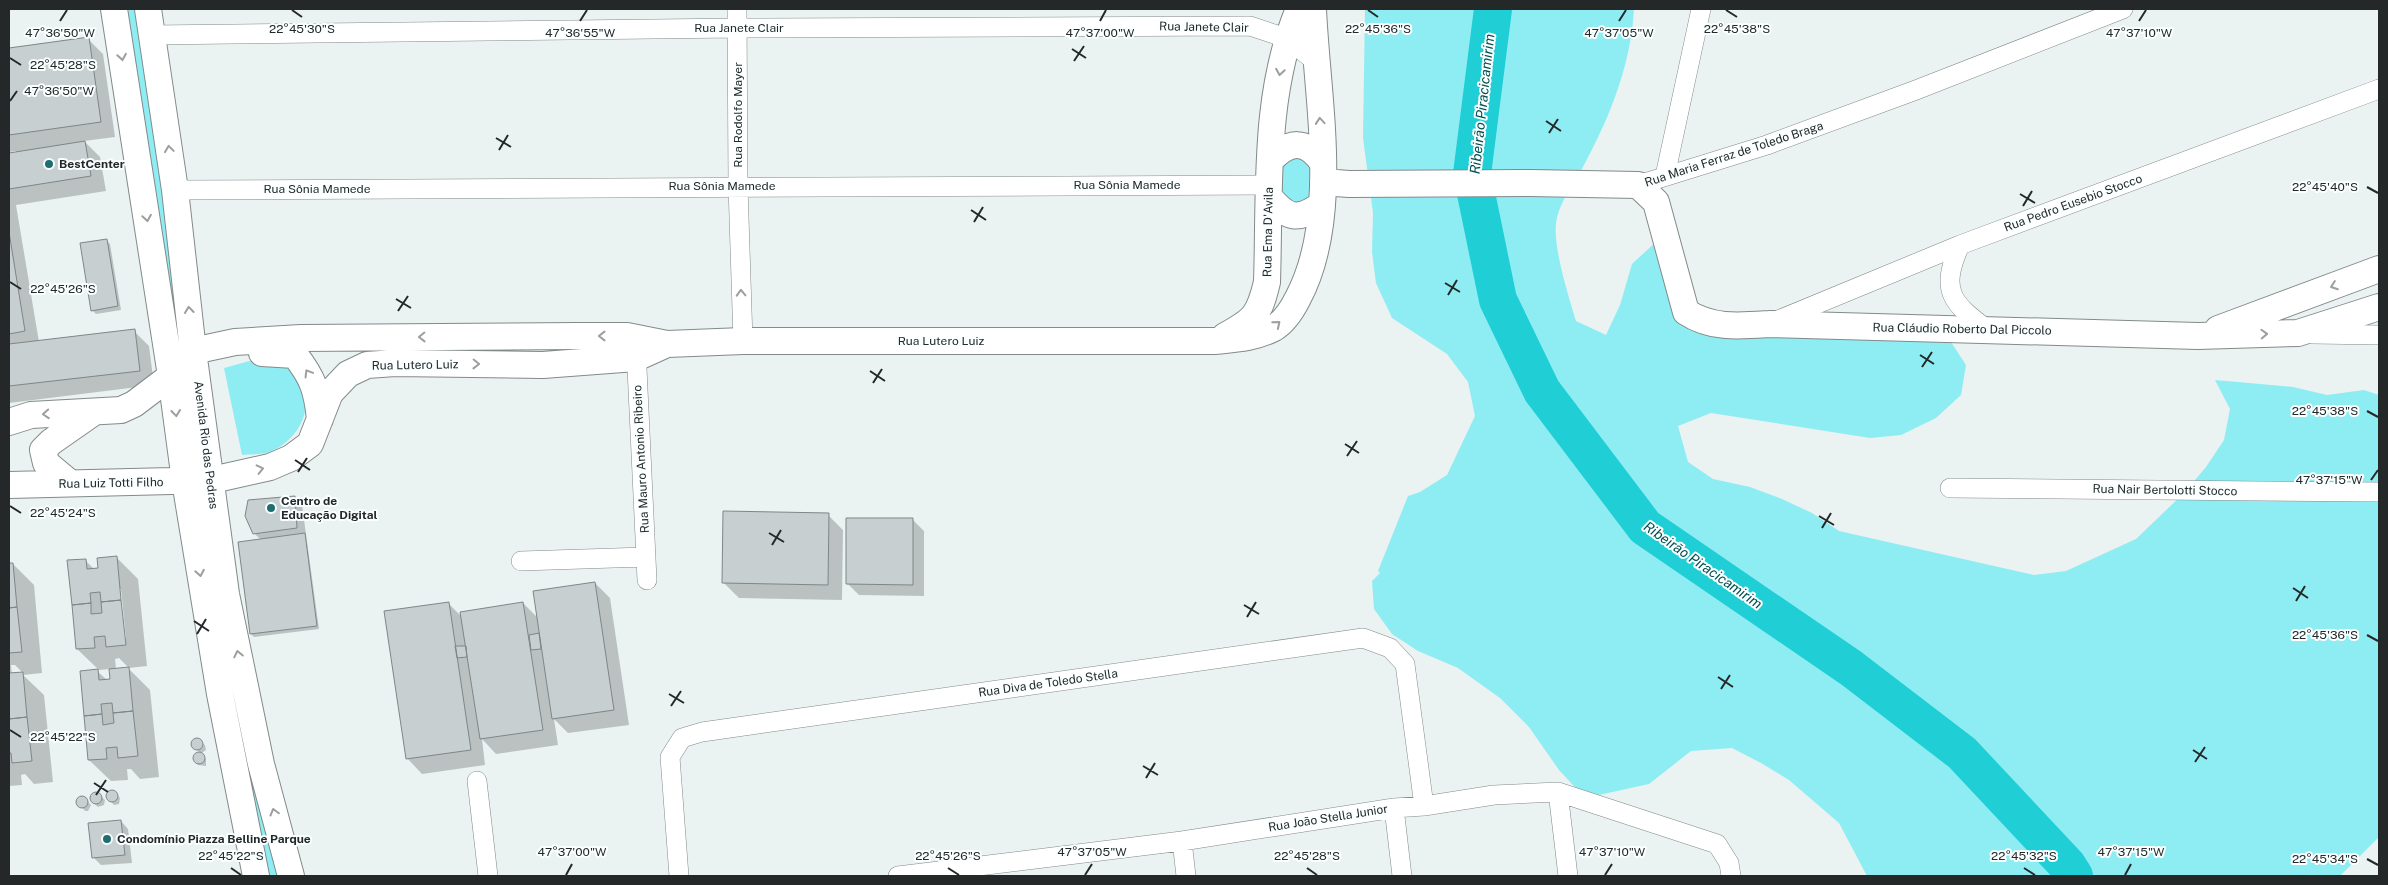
<svg xmlns="http://www.w3.org/2000/svg" width="2388" height="885" viewBox="0 0 2388 885" font-family="'Public Sans',sans-serif">
  <style>
    .green { fill: #8eedf2 }
    .shadow { fill: #0003; fill-rule: evenodd }
    .lines { fill: none; stroke-linecap: round; stroke-linejoin: round }
    .river { stroke: #20ced6; stroke-width: 38 }
    .building { fill: #c7cfd0; stroke: #7f8687 }
    .street-casing { stroke: #828a8a; stroke-width: 20 }
    .secondary-casing { stroke: #828a8a; stroke-width: 28 }
    .street { stroke: #fff; stroke-width: 19 }
    .secondary { stroke: #fff; stroke-width: 26 }
    .oneway { stroke: #9d9e9e }
    .ticks { fill: none; stroke: #252828; stroke-width: 2 }
    .poi-dot { fill: #216d71; stroke: #faffff; stroke-width: 2 }
    .labels { text-anchor: middle; stroke-width: 4; stroke-linejoin: round; paint-order: stroke }
    .street-label { font-size: 12px; fill: #252828; stroke: #faffff }
    .poi-label { font-size: 12px; font-weight: bold; fill: #252828; stroke: #faffff; text-anchor: start }
    .water-label { font-size: 14px; font-style: italic; fill: #054d50; stroke: #faffff }
    .ticks-label { font-size: 12px; text-anchor: middle; fill: #252828; stroke: #faffff; stroke-width: 4; stroke-linejoin: round; paint-order: stroke }
  </style>
  <rect width="100%" height="100%" fill="#eaf2f2"/>
  <path class="green" d="M128,9h8l45,317 -7,1z
    M1365,9h269c-3,54 -23,106 -49,154 -10,20 -26,38 -29,61 -3,23 13,74 20,97l30,14 14,-30 12,-41 25,-23 32,56 23,24 237,18 17,26 -5,30 -25,23 -35,17 -31,3 -159,-25 -33,13 10,36 25,17 37,8 32,12 30,14 27,18 195,44 32,-4 70,-32 49,-47 21,-25 18,-27 6,-31 -15,-29 78,7 34,8 37,-5 15,5v442l-39,39h-473l-28,-53 -50,-43 -28,-17 -29,-15 -41,3 -42,33 -64,14 -26,-28 -30,-43 -29,-29 -42,-30 -40,-17 -26,-17 -18,-25 -2,-28 8,-8 -2,-2 30,-75 12,-4 27,-17 28,-59 -7,-34 -21,-28 -55,-36 -16,-35 -4,-31 1,-39 -10,-75z
    M1292,153l20,11 -2,33 -8,7 -8,1c-4,-4 -10,-7 -12,-12 -6,-13 -1,-32 10,-40z
    M264,357c6,2 13,3 18,6 39,23 27,71 -10,88 -8,4 -21,3 -30,4l-18,-87z
    M254,770l28,106h-17l-18,-104z"/>
  <path class="shadow" d="M88,39l15,15 12,83 -31,4 16,16 6,34 -90,14 23,137 95,-11 15,15 5,39 -145,18v-249l7,-1v-2l-7,1v-102z
    M107,241l3,3 11,66 -25,4 -4,-4z
    M294,497l8,8 17,124 -65,8 -3,-3 10,-94 -7,-7z
    M828,515l15,15 -1,70 -103,-2 -15,-15z
    M913,520l11,11v65l-65,-1 -12,-12z
    M116,557l22,22 9,87 -18,2 -10,-10 -4,1 1,10 12,-1 22,22 9,87 -19,2 -9,-10h-4l1,11 -17,1 -22,-21 8,-89 10,9h4l-1,-11 -11,1 -22,-21 8,-89 10,10 5,-1zM119,589h2l5,49h-2z
    M9,564h4l21,21 8,88 -19,2 21,20 9,87 -19,2 -9,-10 -4,1 1,10 -13,1zM11,665h4l9,9h-12z
    M595,583l15,15 19,127 -61,8 -14,-14 4,26 -62,9 -14,-15 3,26 -63,9 -15,-16 42,-154 13,13 61,-14 15,15z
    M195,740l10,5 1,5 -6,4 6,5v7l-8,-1 -3,-4 -1,-5 7,-3 -7,-5 -2,-4z
    M113,791l7,7 -1,6 -5,1 -7,-8z
    M94,794h4l7,6 -1,5 -6,2 -4,-4 -3,-4z
    M83,797l8,8 -3,6h-3l-8,-10z
    M121,821l7,8 4,34 -31,2 -7,-7z"/>
  <g class="lines">
    <path class="river" d="M1493,9l-21,165 26,126 44,91 103,136 206,141 111,85 105,112 7,11"/>
  </g>
  <path class="building" d="M89,37l12,85 -92,13v-87z
    M85,141l6,35 -82,13v-36z
    M9,232l16,99 -16,3z
    M107,239l11,67 -27,5 -11,-68z
    M135,329l5,42 -131,15v-42z
    M295,496l2,32 -44,6 -8,-18 3,-16z
    M723,511l106,2 -1,72 -106,-2z
    M846,518h67v67l-67,-1z
    M305,533l12,93 -67,8 -12,-92z
    M117,556l4,44 -20,2 -1,-10 -10,1 1,10 -19,2 -5,-45 19,-1 1,10 11,-1 -1,-10z
    M9,563h4l4,44 -8,1z
    M595,582l19,128 -62,9 -19,-128z
    M121,600l5,45 -20,2 -1,-11 -11,1 1,11 -19,1 -4,-44 19,-2v11l11,-1 -1,-11z
    M449,602l22,148 -65,9 -22,-148z
    M523,602l20,128 -63,9 -20,-127z
    M17,607l5,45 -13,1v-45z
    M539,633l2,16 -10,1 -2,-15z
    M455,646h11l1,11 -10,1z
    M129,667l4,44 -20,2 -1,-10 -11,1 1,10 -18,2 -4,-45 18,-2 1,11 11,-1 -1,-10z
    M23,672l4,45 -18,2v-46z
    M133,711l5,45 -20,2 -1,-11 -11,1 1,11 -19,1 -4,-44 18,-2 1,11 11,-2 -1,-10z
    M27,717l5,44 -20,2 -1,-10h-2v-34z
    M191 744a6 6 0 1 1 12 0a6 6 0 1 1-12 0Z
    M193 758a6 6 0 1 1 12 0a6 6 0 1 1-12 0Z
    M106 796a6 6 0 1 1 12 0a6 6 0 1 1-12 0Z
    M90 798a6 6 0 1 1 12 0a6 6 0 1 1-12 0Z
    M76 802a6 6 0 1 1 12 0a6 6 0 1 1-12 0Z
    M121,820l4,35 -33,3 -4,-35z"/>
  <g class="lines">
    <g class="street-casing">
      <path id="street" d="M737,9l1,177 5,155
        M152,35l585,-7 513,-2 36,12 29,23
        M1665,176l36,-167
        M1638,185l129,-40 149,-55 207,-81
        M175,190l1094,-5
        M1960,245c-21,47 -8,58 29,86
        M1776,321l184,-76 419,-156
        M2312,334l67,1
        M636,347l11,233
        M1950,488l429,4
        M521,561l124,-4
        M477,781l11,95
        M1558,792l10,84
        M1394,808l8,68
        M1182,841l4,35
        M679,876l-9,-119 12,-19 20,-6 661,-94 27,10 15,16 19,142
        M898,876l284,-35 212,-33 30,-2 70,-11 64,-3 159,52 12,19 2,13"/>
    </g>
    <g class="secondary-casing">
      <path id="secondary" d="M114,9l57,367 14,105 35,213 36,182
        M148,9l27,181 18,161 33,243 35,170 30,112
        M1270,161c19,-21 36,-22 53,2
        M1323,182l26,2 181,-1 108,2 18,17 30,110c26,17 54,14 84,12l428,12 100,-3 81,-26
        M1270,198c18,21 28,23 51,7
        M2218,329l161,-60
        M1225,336c29,-16 34,-20 42,-54 3,-91 -4,-188 32,-273
        M262,353l33,2c18,23 22,35 25,64
        M9,422l22,-7 90,-5 13,-6 37,-28 22,-25 42,-9 66,-4 278,-2h48l40,8 76,-3h472c21,-2 40,-3 59,-13 10,-6 19,-20 24,-30 43,-81 19,-199 15,-289
        M70,483l-24,-20 -3,-13 8,-8 43,-30
        M9,485l203,-5 58,-13 21,-9 19,-14 20,-51 18,-19 19,-9 28,-2 148,2 93,-7 31,-14"/>
    </g>
    <use href="#street" class="street"/>
    <use href="#secondary" class="secondary"/>
  </g>
  <defs><path id="oneway-chevron" d="M-2-3.5L2.5 0L-2 3.5" fill="none" stroke-width="1.6" stroke-linecap="round" stroke-linejoin="round" transform="scale(1.25)"/></defs>
  <g class="oneway">
    <use href="#oneway-chevron" transform="translate(122 57) rotate(81)"/>
    <use href="#oneway-chevron" transform="translate(1280 72) rotate(99)"/>
    <use href="#oneway-chevron" transform="translate(1320 121) rotate(-95)"/>
    <use href="#oneway-chevron" transform="translate(169 149) rotate(-98)"/>
    <use href="#oneway-chevron" transform="translate(147 218) rotate(81)"/>
    <use href="#oneway-chevron" transform="translate(2334 286) rotate(160)"/>
    <use href="#oneway-chevron" transform="translate(741 293) rotate(-92)"/>
    <use href="#oneway-chevron" transform="translate(189 310) rotate(-96)"/>
    <use href="#oneway-chevron" transform="translate(1277 324) rotate(-40)"/>
    <use href="#oneway-chevron" transform="translate(2264 334) rotate(-2)"/>
    <use href="#oneway-chevron" transform="translate(602 336) rotate(-180)"/>
    <use href="#oneway-chevron" transform="translate(422 337) rotate(179)"/>
    <use href="#oneway-chevron" transform="translate(476 364) rotate(1)"/>
    <use href="#oneway-chevron" transform="translate(308 373) rotate(-121)"/>
    <use href="#oneway-chevron" transform="translate(176 413) rotate(83)"/>
    <use href="#oneway-chevron" transform="translate(46 414) rotate(176)"/>
    <use href="#oneway-chevron" transform="translate(260 469) rotate(-13)"/>
    <use href="#oneway-chevron" transform="translate(200 573) rotate(80)"/>
    <use href="#oneway-chevron" transform="translate(238 654) rotate(-102)"/>
    <use href="#oneway-chevron" transform="translate(274 812) rotate(-105)"/>
  </g>
  <path class="ticks" d="M292,10l10,7M1368,10l10,7M1726,10l11,7M60,21l7,-11M580,21l7,-11M1100,21l6,-11M1619,21l7,-11M2139,21l7,-11M1072,49l14,9M10,58l11,7M1074,61l10,-15M10,101l7,-10M1546,121l15,10M1549,133l9,-14M496,138l15,9M499,150l9,-15M2367,187l11,6M2020,194l15,9M2023,206l9,-15M971,210l15,10M974,222l9,-15M10,282l11,7M1445,283l15,9M1448,295l9,-15M396,299l15,9M398,311l10,-15M1920,355l14,9M1922,367l10,-15M870,371l15,10M873,383l9,-14M2367,411l11,6M1345,444l14,9M1347,456l10,-15M295,460l15,10M298,472l9,-14M2371,480l7,-10M10,506l11,7M1819,516l15,9M1822,528l9,-15M769,533l15,9M772,545l9,-15M2293,588l15,10M2296,601l9,-15M1244,605l15,9M1247,617l9,-15M194,621l15,10M197,634l9,-15M2367,635l11,6M1718,677l15,10M1721,689l9,-14M669,694l15,9M671,706l10,-15M10,730l11,7M2193,750l14,9M2195,762l10,-15M1143,766l15,9M1146,778l9,-15M94,783l14,9M96,795l10,-15M2367,859l11,6M231,868l10,7M948,868l11,7M1307,868l10,7M2024,868l11,7M566,875l6,-11M1085,875l7,-11M1605,875l7,-11M2125,875l6,-11"/>
  <g class="poi-dot">
    <circle cx="49" cy="164" r="5"/>
    <circle cx="271" cy="508" r="5"/>
    <circle cx="107" cy="839" r="5"/>
  </g>
  <g class="labels">
    <g class="street-label">
      <text transform="translate(1204 27) rotate(1)" y="4">Rua Janete Clair</text>
      <text x="739" y="32">Rua Janete Clair</text>
      <text transform="translate(738 115) rotate(-90)" y="4">Rua Rodolfo Mayer</text>
      <text transform="translate(1734 154) rotate(-18)" y="4">Rua Maria Ferraz de Toledo Braga</text>
      <text x="1127" y="189">Rua Sônia Mamede</text>
      <text x="722" y="190">Rua Sônia Mamede</text>
      <text x="317" y="193">Rua Sônia Mamede</text>
      <text transform="translate(2073 203) rotate(-20)" y="4">Rua Pedro Eusebio Stocco</text>
      <text transform="translate(1268 232) rotate(-89)" y="4">Rua Ema D'Avila</text>
      <text transform="translate(1962 329) rotate(1)" y="4">Rua Cláudio Roberto Dal Piccolo</text>
      <text x="941" y="345">Rua Lutero Luiz</text>
      <text transform="translate(415 365) rotate(-1)" y="4">Rua Lutero Luiz</text>
      <text transform="translate(206 445) rotate(83)" y="4">Avenida Rio das Pedras</text>
      <text transform="translate(641 459) rotate(-93)" y="4">Rua Mauro Antonio Ribeiro</text>
      <text transform="translate(111 483) rotate(-1)" y="4">Rua Luiz Totti Filho</text>
      <text transform="translate(2165 490) rotate(1)" y="4">Rua Nair Bertolotti Stocco</text>
      <text transform="translate(1048 683) rotate(-8)" y="4">Rua Diva de Toledo Stella</text>
      <text transform="translate(1328 818) rotate(-9)" y="4">Rua João Stella Junior</text>
    </g>
    <g class="poi-label">
      <text x="59" y="168">BestCenter</text>
      <text x="281" y="505">Centro de<tspan x="281" dy="14">Educação Digital</tspan></text>
      <text x="117" y="843">Condomínio Piazza Belline Parque</text>
    </g>
    <g class="water-label">
      <text transform="translate(1482 104) rotate(-84)" y="5">Ribeirão Piracicamirim</text>
      <text transform="translate(1703 565) rotate(35)" y="5">Ribeirão Piracicamirim</text>
    </g>
  </g>
  <g class="ticks-label">
    <text x="302" y="33">22°45'30"S</text>
    <text x="1378" y="33">22°45'36"S</text>
    <text x="1737" y="33">22°45'38"S</text>
    <text x="60" y="37">47°36'50"W</text>
    <text x="580" y="37">47°36'55"W</text>
    <text x="1100" y="37">47°37'00"W</text>
    <text x="1619" y="37">47°37'05"W</text>
    <text x="2139" y="37">47°37'10"W</text>
    <text x="63" y="69">22°45'28"S</text>
    <text x="59" y="95">47°36'50"W</text>
    <text x="2325" y="191">22°45'40"S</text>
    <text x="63" y="293">22°45'26"S</text>
    <text x="2325" y="415">22°45'38"S</text>
    <text x="2329" y="484">47°37'15"W</text>
    <text x="63" y="517">22°45'24"S</text>
    <text x="2325" y="639">22°45'36"S</text>
    <text x="63" y="741">22°45'22"S</text>
    <text x="572" y="856">47°37'00"W</text>
    <text x="1092" y="856">47°37'05"W</text>
    <text x="1612" y="856">47°37'10"W</text>
    <text x="2131" y="856">47°37'15"W</text>
    <text x="231" y="860">22°45'22"S</text>
    <text x="948" y="860">22°45'26"S</text>
    <text x="1307" y="860">22°45'28"S</text>
    <text x="2024" y="860">22°45'32"S</text>
    <text x="2325" y="863">22°45'34"S</text>
  </g>
  <rect width="2388" height="885" fill="none" stroke="#252828" stroke-width="20"/>
</svg>
